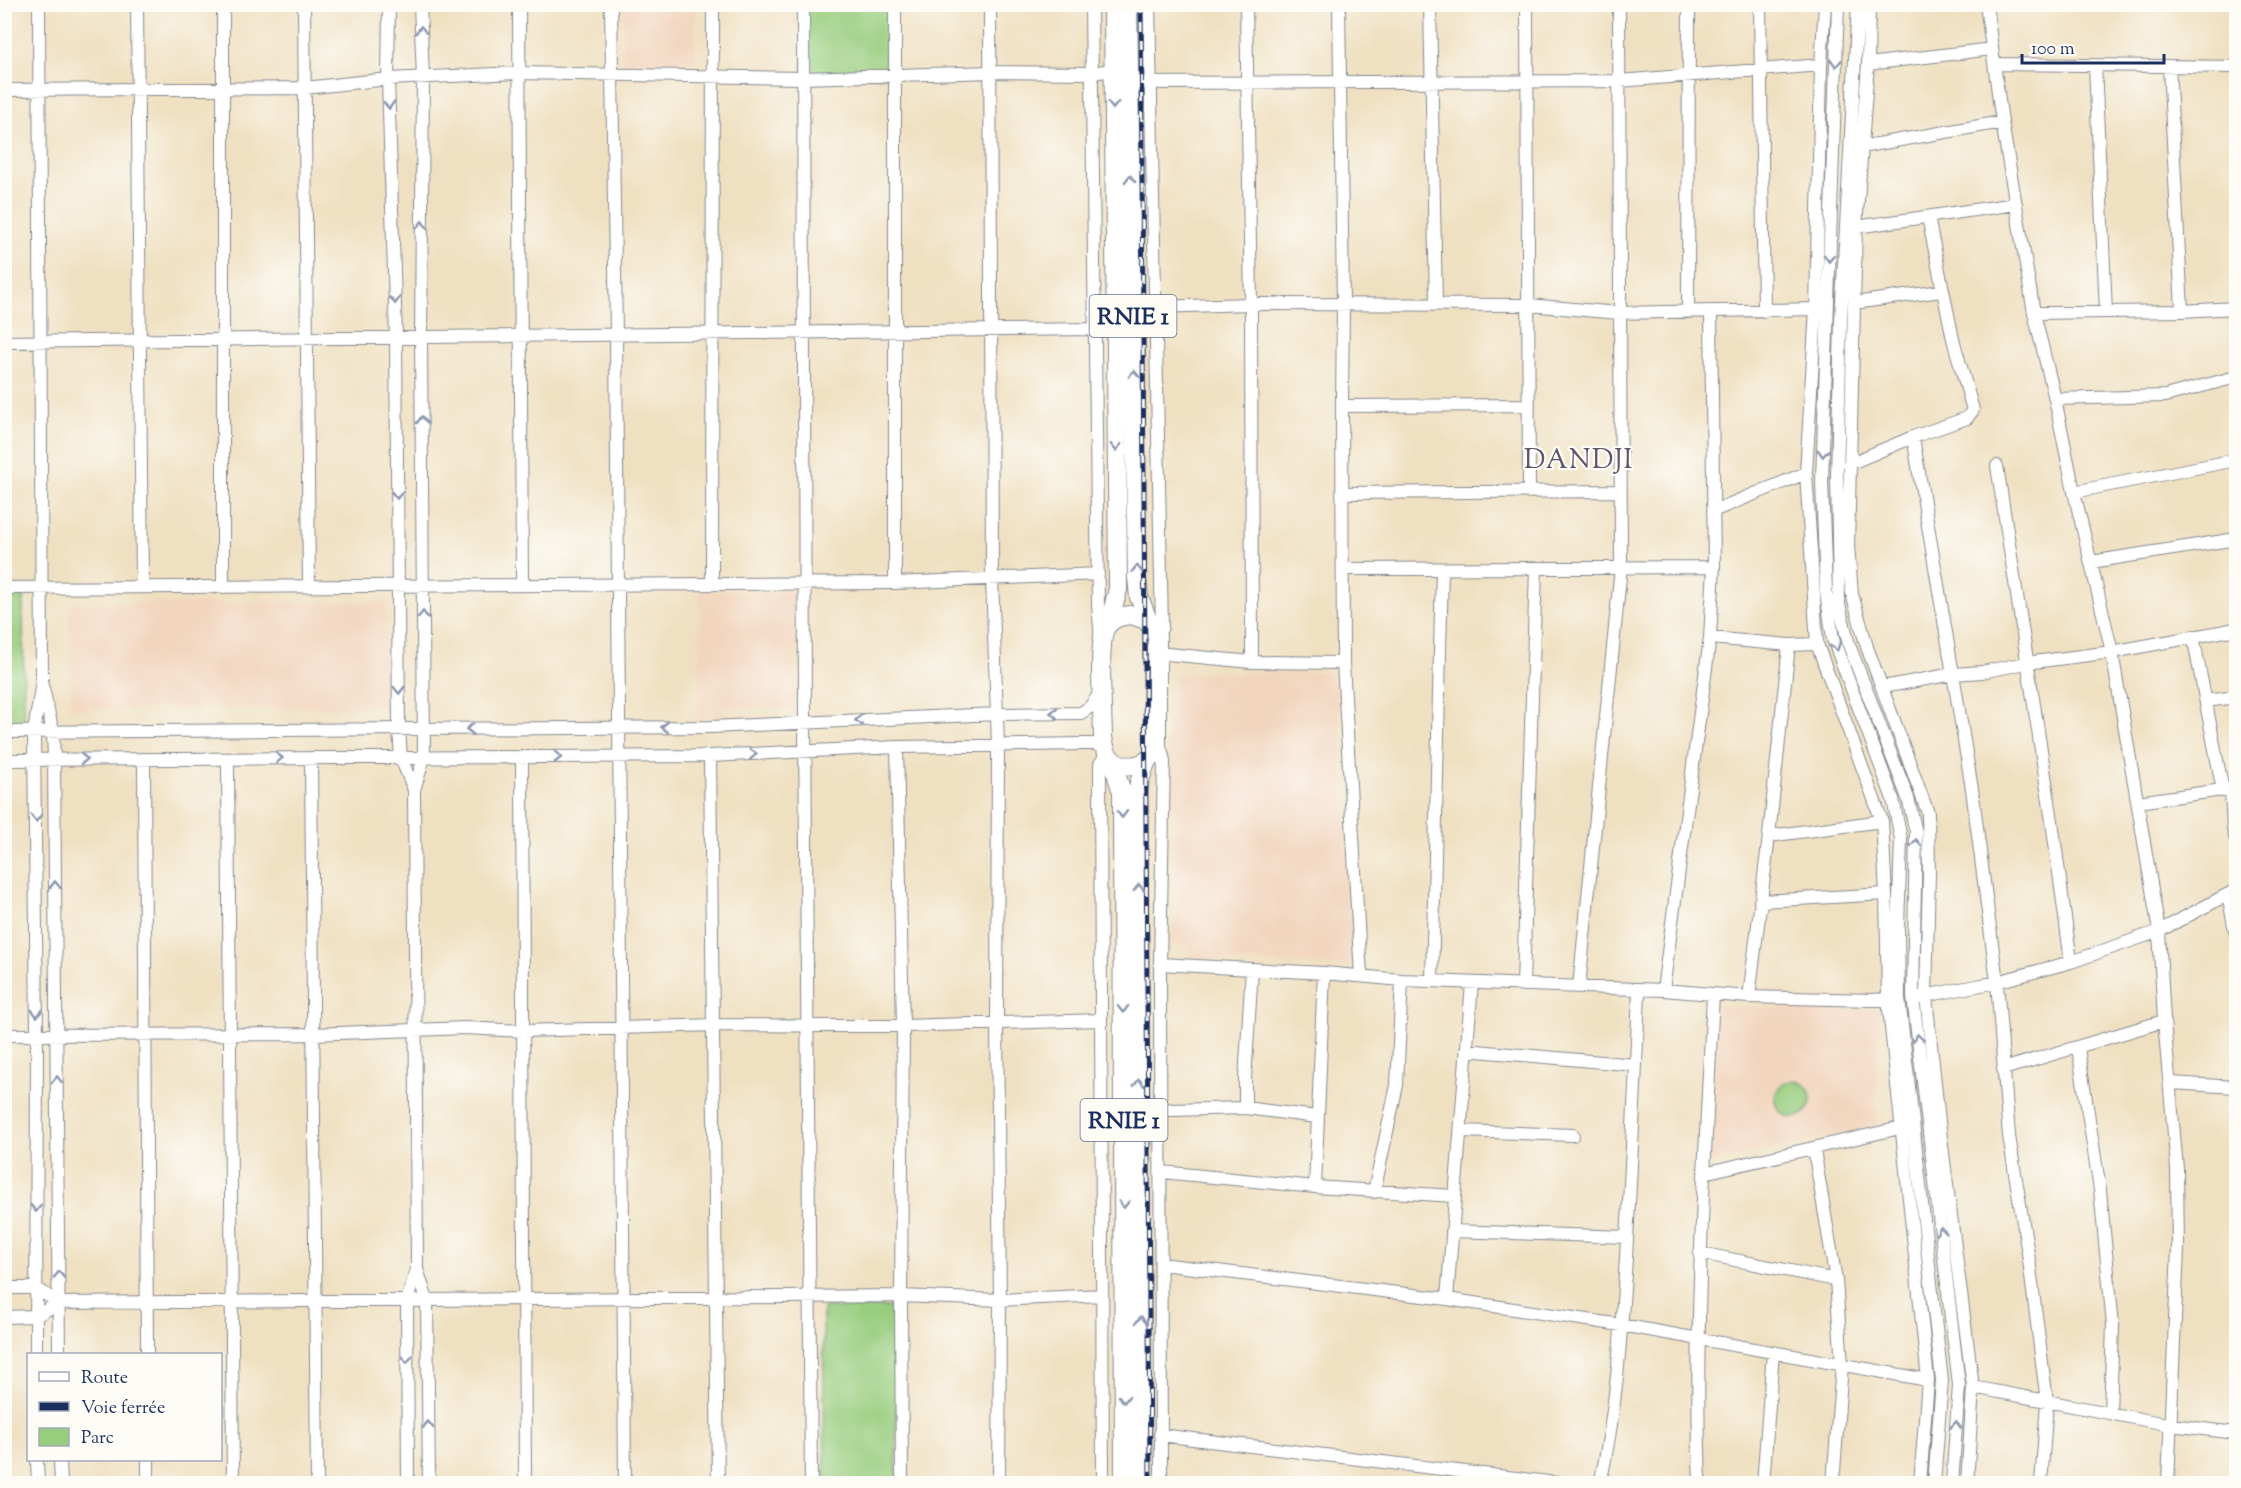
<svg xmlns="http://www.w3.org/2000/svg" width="2241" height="1488" viewBox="0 0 2241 1488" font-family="'Sorts Mill Goudy',serif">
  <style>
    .built { fill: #f2d5be }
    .green { fill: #98cd7e; stroke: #5a7e6e; stroke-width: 1.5 }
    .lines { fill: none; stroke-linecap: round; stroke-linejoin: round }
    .minor-casing { stroke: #858890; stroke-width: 14 }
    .highway-casing { stroke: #858890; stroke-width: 20 }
    .minor { stroke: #fff; stroke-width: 12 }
    .highway { stroke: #fff; stroke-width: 18 }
    .rail-casing { stroke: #1b2f5e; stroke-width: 5 }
    .rail { stroke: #fdfcf7; stroke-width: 3; stroke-dasharray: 9; stroke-linecap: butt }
    .oneway { stroke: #8d97ae }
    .labels { text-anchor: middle; stroke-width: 4.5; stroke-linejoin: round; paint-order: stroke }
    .shield { fill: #fdfcf7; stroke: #5f6c8c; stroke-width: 1.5 }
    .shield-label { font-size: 24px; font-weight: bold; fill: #1b2f5e }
    .neighbourhood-label { font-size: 27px; letter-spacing: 1.5px; fill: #605469; stroke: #fdfcf7 }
  </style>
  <rect width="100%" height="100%" fill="#fdfcf7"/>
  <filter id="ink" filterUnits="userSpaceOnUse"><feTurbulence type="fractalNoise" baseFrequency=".0167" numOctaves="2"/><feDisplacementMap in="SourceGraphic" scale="12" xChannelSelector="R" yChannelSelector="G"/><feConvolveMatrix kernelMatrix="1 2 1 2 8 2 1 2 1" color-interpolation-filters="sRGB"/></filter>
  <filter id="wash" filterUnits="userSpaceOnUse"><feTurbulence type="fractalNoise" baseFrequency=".008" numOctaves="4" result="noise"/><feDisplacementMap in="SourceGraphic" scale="24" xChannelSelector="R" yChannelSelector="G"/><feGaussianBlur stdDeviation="1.35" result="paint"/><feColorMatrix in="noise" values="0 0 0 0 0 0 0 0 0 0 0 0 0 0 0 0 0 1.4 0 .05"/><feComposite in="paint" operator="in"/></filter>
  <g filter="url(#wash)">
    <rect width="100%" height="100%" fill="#efe0c1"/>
    <path class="built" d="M623,5h73l-1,68h-72z
      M700,591l95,1 -2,115 -70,-1v14l-25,-1z
      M385,602l1,105 -315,2 -1,-105z
      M1328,672l10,14 14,280 -160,-7 -4,-13 -18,-3 5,-28 4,-1 -3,-106h-8l-1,-88 8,-1v-45z
      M1718,1006l162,4 -5,116 -166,37z"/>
    <path class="green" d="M804,5h84v71l-85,1z
      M23,595l1,128h-19v-127z
      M1775 1099a18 18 0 1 1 36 0a18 18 0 1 1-36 0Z
      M895,1307l2,176h-72l-2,-175z"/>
  </g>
  <g filter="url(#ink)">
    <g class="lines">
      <g class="minor-casing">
        <path id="minor" d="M137,4l5,583
          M223,4v583
          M304,4l5,582
          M389,4l-1,75 8,258 3,392 2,29 13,32
          M420,4l3,74 -2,259 3,421 -10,32 3,479 10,31 2,184
          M519,4l3,581
          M611,4l5,330 9,1150
          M803,4l2,718 6,762
          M895,4v579
          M990,4l2,574 6,167 -1,279 3,276 -1,184
          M1091,4l7,601 3,34
          M1149,4l13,623 -5,9
          M1246,4l5,300 1,358
          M1339,4l4,300 -1,102 1,257 18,313
          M1430,4l6,300
          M1527,4l2,488
          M1760,4l4,307
          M1825,4l-4,61 -5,244 -10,164 11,171 65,177 4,73 2,105 40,381 -8,104
          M1838,4l-16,477 4,111 7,47 60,160 8,40 -3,88 1,71 43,383 -8,103
          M1858,4l-17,315 -4,157 2,129 10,40 59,153 8,34 -3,165 46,388 -7,99
          M1869,4l-1,60 -12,163 -8,319 4,48 15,53 61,166 1,61 -3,122 13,126 34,265 -6,97
          M1986,4l16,118 32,191 21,86 19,93 38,160 47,279 5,90 13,148 1,79 -10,236
          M1868,64l124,-15
          M1995,64l241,3
          M2095,65l11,247
          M2169,66l13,245
          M1128,83l491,-2 202,-16
          M4,90l301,-2 83,-9 130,-6 285,5 188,-6 100,1 22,-3
          M1861,147l141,-25
          M1856,227l160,-23
          M1854,303l87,-12
          M1155,307l96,-3 278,1 89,8 198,-4
          M1688,312l1,-308
          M2034,313l148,-2 54,-3
          M4,342l1090,-13
          M2055,399l110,-3 71,-19
          M1342,406l187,-1
          M1913,437l40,237 29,-2 44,-9 86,-11 124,-23
          M1849,464l64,-27 54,-19 6,-8 -20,-71 -25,-122
          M1997,466l55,355 19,141
          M2074,492l162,-32
          M1342,493l277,-2
          M1713,511l93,-38
          M2091,562l145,-23
          M1343,569l371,-2
          M712,584l1,-580
          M4,588l891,-5 203,-9
          M2193,636l30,155
          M1710,638l79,7 28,-1
          M1157,653l95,9 91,1
          M1883,687l70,-13 19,115 25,193 12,154 20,124 18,142 -6,82
          M43,688l10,44 1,27 5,595
          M2206,701l30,-4
          M4,732l707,-5 286,-13 84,-1 9,-6 12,-17
          M1157,745l5,7 2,9 -4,203 1,520
          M897,747l6,279 -2,270 1,188
          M710,756l8,728
          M522,757l3,727
          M311,758l6,726
          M144,759l3,595
          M228,759l5,725
          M4,760l706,-4 187,-9 185,-3h12l11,4
          M2231,789l2,39 3,13
          M2138,802l98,-14
          M1769,836l113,-15
          M2228,895l8,40
          M1760,901l126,-7
          M1160,964l164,9 78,7 261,10 86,7 123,3 23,-2
          M1252,969l-7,110v29l72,9
          M1432,981l10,-412
          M1523,985l13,-417
          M1579,987l42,-420 -2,-563
          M1663,990l47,-352 4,-71 -3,-255
          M1749,997l20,-161 20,-191
          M1919,997l78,-15 74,-20 88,-31 77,-41
          M4,1035l309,-1 152,-6 58,3 192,-6 188,1 198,-6
          M2078,1048l22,142 13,135 -3,88
          M1466,1050l170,15
          M2003,1069l161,-48
          M2171,1083l65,4
          M1161,1108l11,2 73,-2
          M1460,1131l113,4
          M1814,1150l22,130 6,85 -9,119
          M1162,1172l153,15 139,9
          M1704,1173l196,-45
          M1315,1187l9,-214
          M1374,1192l23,-107 5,-105
          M1452,1231l175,6
          M1700,1253l136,27
          M1161,1264l286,35 174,26 307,55
          M4,1288h32l23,15
          M1447,1299l25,-316
          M4,1317l32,-1 23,-13 842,-7 99,4 102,-5
          M36,1354l1,-319 -3,-303 8,-51 -3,-677
          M1973,1387l198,38 65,8
          M1160,1435l405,49
          M37,1460l1,24
          M60,1460l1,24
          M148,1460v24
          M408,1484l-1,-184 10,-31
          M1103,1484l-3,-712v-8l7,-11
          M1600,1484c17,-75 21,-151 26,-226 5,-90 10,-179 13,-269
          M1700,1484c-6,-163 5,-326 13,-489
          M1763,1484l10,-132"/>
      </g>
      <g class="highway-casing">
        <path id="highway" d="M1128,4l9,574 2,19 11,28
          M1131,615l15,5 11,16v109c-4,22 -36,28 -49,10 -3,-6 -4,-12 -5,-18 0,-21 -6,-95 3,-110 6,-9 15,-11 25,-12z
          M1109,624l9,-35 -5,-585
          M1111,758l11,34 2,692
          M1142,1484l-4,-691 1,-10 8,-23"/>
      </g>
      <use href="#minor" class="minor"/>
      <use href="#highway" class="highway"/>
      <g class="rail-casing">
        <path id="rail" d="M1141,4l9,1480"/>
      </g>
      <use href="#rail" class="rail"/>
    </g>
    <defs><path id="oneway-chevron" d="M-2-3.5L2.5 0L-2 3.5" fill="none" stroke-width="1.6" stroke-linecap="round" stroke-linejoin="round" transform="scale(1.5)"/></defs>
    <g class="oneway">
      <use href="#oneway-chevron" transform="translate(421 30) rotate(-92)"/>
      <use href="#oneway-chevron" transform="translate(1836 63) rotate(92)"/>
      <use href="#oneway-chevron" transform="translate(389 105) rotate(88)"/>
      <use href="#oneway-chevron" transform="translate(1113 105) rotate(90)"/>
      <use href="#oneway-chevron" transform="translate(1130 179) rotate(-91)"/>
      <use href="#oneway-chevron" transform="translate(422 225) rotate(-90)"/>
      <use href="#oneway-chevron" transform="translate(1829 258) rotate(92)"/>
      <use href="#oneway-chevron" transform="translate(395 300) rotate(88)"/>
      <use href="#oneway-chevron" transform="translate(1134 374) rotate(-91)"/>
      <use href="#oneway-chevron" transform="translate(422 420) rotate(-90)"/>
      <use href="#oneway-chevron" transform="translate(1116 447) rotate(90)"/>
      <use href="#oneway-chevron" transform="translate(1823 453) rotate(92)"/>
      <use href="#oneway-chevron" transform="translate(397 495) rotate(90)"/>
      <use href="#oneway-chevron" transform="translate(1137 569) rotate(-91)"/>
      <use href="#oneway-chevron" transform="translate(423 615) rotate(-90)"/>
      <use href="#oneway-chevron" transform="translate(1836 647) rotate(71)"/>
      <use href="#oneway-chevron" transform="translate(399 690) rotate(89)"/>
      <use href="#oneway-chevron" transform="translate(1054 713) rotate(180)"/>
      <use href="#oneway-chevron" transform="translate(859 720) rotate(177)"/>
      <use href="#oneway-chevron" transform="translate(665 727) rotate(180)"/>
      <use href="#oneway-chevron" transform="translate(470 729) rotate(180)"/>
      <use href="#oneway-chevron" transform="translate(753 754) rotate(-3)"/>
      <use href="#oneway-chevron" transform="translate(558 757)"/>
      <use href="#oneway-chevron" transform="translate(279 758) rotate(-1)"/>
      <use href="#oneway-chevron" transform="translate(84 759)"/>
      <use href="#oneway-chevron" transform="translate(1122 814) rotate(89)"/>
      <use href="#oneway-chevron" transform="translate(36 818) rotate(90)"/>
      <use href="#oneway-chevron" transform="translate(1916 843) rotate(-89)"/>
      <use href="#oneway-chevron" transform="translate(55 885) rotate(-91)"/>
      <use href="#oneway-chevron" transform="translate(1139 888) rotate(-90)"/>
      <use href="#oneway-chevron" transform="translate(1123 1009) rotate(89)"/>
      <use href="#oneway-chevron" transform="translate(37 1013) rotate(90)"/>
      <use href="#oneway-chevron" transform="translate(1918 1038) rotate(-97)"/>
      <use href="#oneway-chevron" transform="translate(57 1080) rotate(-90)"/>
      <use href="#oneway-chevron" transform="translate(1139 1083) rotate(-90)"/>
      <use href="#oneway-chevron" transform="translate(1124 1204) rotate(90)"/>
      <use href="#oneway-chevron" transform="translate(36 1208) rotate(90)"/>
      <use href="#oneway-chevron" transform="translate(1941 1231) rotate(-96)"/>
      <use href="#oneway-chevron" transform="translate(59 1275) rotate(-90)"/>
      <use href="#oneway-chevron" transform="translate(1141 1320) rotate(-90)"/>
      <use href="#oneway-chevron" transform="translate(407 1359) rotate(90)"/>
      <use href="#oneway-chevron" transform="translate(1124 1399) rotate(90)"/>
      <use href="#oneway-chevron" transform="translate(428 1425) rotate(-91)"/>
      <use href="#oneway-chevron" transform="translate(1956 1425) rotate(-86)"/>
    </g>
  </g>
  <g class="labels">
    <g class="shield">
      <rect x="1089.5" y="295" width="87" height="42" rx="4.5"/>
      <rect x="1080.5" y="1099" width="87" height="42" rx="4.5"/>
    </g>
    <g class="shield-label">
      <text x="1133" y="324">RNIE 1</text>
      <text x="1124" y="1128">RNIE 1</text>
    </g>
    <g class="neighbourhood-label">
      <text x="1579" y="468">DANDJI</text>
    </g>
  </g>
  <rect width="2241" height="1488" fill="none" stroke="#fdfcf7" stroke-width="24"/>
  <rect x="27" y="1353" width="195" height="108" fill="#fdfcf7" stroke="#a3aaba" stroke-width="1.5"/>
  <rect x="39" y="1372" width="30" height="9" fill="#ffffff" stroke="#a3aaba" stroke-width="1.5"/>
  <text x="81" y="1383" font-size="18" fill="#1b2f5e">Route</text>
  <rect x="39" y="1402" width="30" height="9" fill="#1b2f5e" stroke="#a3aaba" stroke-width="1.5"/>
  <text x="81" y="1413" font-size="18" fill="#1b2f5e">Voie ferrée</text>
  <rect x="39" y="1428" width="30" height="18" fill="#98cd7e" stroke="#a3aaba" stroke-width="1.5"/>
  <text x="81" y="1443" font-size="18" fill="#1b2f5e">Parc</text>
  <path d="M2022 54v9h142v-9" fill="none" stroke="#1b2f5e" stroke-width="3"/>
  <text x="2031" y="54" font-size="18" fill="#1b2f5e" stroke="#fdfcf7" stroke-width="4.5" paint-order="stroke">100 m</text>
</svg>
